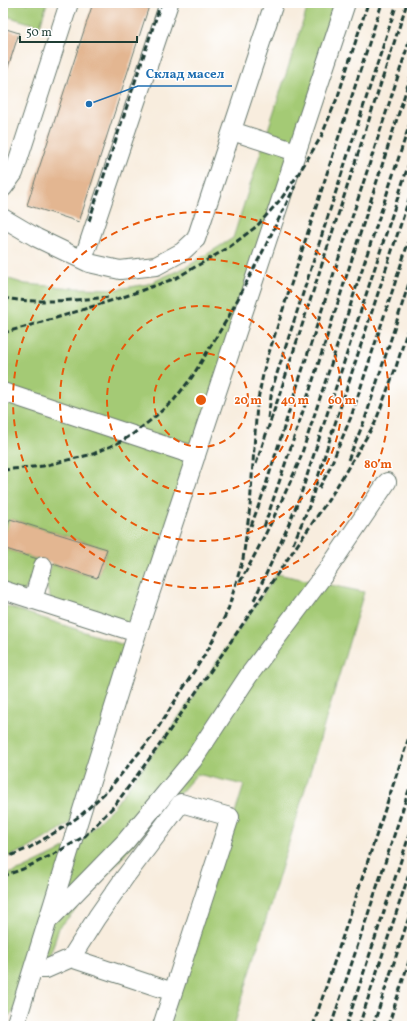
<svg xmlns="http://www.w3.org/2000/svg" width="415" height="1029" viewBox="0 0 415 1029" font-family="Vollkorn,serif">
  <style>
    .green { fill: #a4ca74; stroke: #628454 }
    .building { fill: #e3b691 }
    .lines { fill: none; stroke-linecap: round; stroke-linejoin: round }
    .minor-casing { stroke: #6b7b70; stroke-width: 20 }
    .minor { stroke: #fff; stroke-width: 18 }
    .rail { stroke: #1f3d34; stroke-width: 3; stroke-dasharray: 6 3; stroke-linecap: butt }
    .ring { fill: none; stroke: #e8590c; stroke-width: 2; stroke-dasharray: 7 5 }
    .centre { fill: #e8590c; stroke: #fff; stroke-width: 2 }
    .ring-label { font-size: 12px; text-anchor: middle; font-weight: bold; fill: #e8590c; stroke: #fff; stroke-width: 3; stroke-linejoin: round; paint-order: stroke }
    .leader { fill: none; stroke: #1f6fb2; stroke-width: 1.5 }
    .callout-dot { fill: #1f6fb2; stroke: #fff; stroke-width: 1.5 }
    .callout-label { font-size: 13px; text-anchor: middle; font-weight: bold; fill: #1f6fb2; stroke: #fff; stroke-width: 3; stroke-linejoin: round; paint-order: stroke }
  </style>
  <rect width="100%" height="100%" fill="#fff"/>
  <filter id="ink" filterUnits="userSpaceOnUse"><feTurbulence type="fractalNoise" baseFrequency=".025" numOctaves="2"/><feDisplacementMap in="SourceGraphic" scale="8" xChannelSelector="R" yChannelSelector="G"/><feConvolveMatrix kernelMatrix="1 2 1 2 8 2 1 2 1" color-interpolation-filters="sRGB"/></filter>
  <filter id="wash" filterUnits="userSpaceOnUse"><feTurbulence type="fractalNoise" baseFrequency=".012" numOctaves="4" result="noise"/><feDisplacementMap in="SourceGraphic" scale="16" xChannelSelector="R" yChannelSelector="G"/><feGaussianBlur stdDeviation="0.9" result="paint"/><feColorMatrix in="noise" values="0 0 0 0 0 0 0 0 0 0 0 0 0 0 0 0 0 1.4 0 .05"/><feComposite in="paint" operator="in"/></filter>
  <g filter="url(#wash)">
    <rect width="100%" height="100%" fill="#f8edde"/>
    <path class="green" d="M3,3h44l-7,23 -37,-11z
      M309,3h37l-209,630 -84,-27 -6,-18v-12l5,-12 45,14 10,-29 -96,-30 -8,23v-266l3,2 19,6 49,4 44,1 30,-5 40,-18 45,-28z
      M3,548l36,12 -5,17 -14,19 -17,-6z
      M277,574l87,18 -130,434h-72l7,-7 75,-234 -47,-11 -138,154 -13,41h-13l-19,43 -7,5h-4v-141l20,-7 33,-16 29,-17 30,-31 46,-62z
      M3,605l130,43 -52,167 -17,12 -35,21 -26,11z"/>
    <g id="blocks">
      <path class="building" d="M93,3h57l-71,219 -52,-17z
        M3,28l16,5 -16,50z
        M10,519l97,30 -10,29 -94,-30v-6z"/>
    </g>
  </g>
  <g filter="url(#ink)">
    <use href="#blocks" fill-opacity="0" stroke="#6b7b70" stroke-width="1"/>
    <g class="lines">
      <g class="minor-casing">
        <path id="minor" d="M232,131l64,21
          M3,188l11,-15 55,-170
          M3,218l34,20 52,25 31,7 36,-4 26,-14 14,-13 78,-236
          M83,260l86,-257
          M3,392l193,64
          M3,590l134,43
          M33,600l10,-34
          M51,918l74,-76 68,-82 56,-85 77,-103 61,-90
          M71,958l102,34 -11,34
          M33,969h13l25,-11 26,-41 28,-40 56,-74 49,14 -57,175
          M15,1026l122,-393 209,-630"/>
      </g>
      <use href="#minor" class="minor"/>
      <path class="rail" d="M89,221l72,-218
        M3,298c35,6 72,2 107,-1
        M3,333l53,-15 70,-22 50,-18 52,-30 29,-22 24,-27 16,-23 24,-39 17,-41 30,-93
        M268,418l4,-29 125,-386
        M348,460l17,-41 47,-145
        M256,464l24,-71 127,-390
        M3,470l40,-4 50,-12 29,-13 11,-7 18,-14 23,-20 18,-23 37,-61 35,-67 31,-63
        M319,488l9,-16 23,-55 61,-186
        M251,526l13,-35 28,-89 120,-369
        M264,527l42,-125 106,-330
        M293,544l17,-40 16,-53 86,-261
        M240,582c22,-39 41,-79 59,-120l113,-345
        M254,600l32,-69 14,-34 112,-343
        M3,859l26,-11 35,-21 17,-12 28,-26 43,-52 57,-89 19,-38 15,-51 7,-52 7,-103 8,-39 117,-362
        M3,876l20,-7 33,-16 29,-17 30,-31 46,-62 170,-247 44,-73 21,-56 16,-51
        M313,1026l99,-298
        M331,1026l81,-245
        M346,1026l66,-199
        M359,1026l53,-161
        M373,1026l39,-118
        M388,1026l24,-74"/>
    </g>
  </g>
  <g class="ring">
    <circle cx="201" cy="400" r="47"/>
    <circle cx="201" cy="400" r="94"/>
    <circle cx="201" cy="400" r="141"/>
    <circle cx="201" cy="400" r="188"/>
  </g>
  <circle cx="201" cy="400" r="6" class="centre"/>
  <g class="ring-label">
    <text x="248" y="404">20 m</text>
    <text x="295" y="404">40 m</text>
    <text x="342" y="404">60 m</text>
    <text x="378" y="468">80 m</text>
  </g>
  <path class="leader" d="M89 104L138 86H232"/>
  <circle class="callout-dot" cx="89" cy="104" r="4"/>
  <g class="callout-label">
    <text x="185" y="78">Склад масел</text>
  </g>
  <rect width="415" height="1029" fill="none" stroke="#fff" stroke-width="16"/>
  <path d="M20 36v6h117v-6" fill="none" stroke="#1f3d34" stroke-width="2"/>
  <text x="26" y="36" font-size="12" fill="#1f3d34" stroke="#ffffff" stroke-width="3" paint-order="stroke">50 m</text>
</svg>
